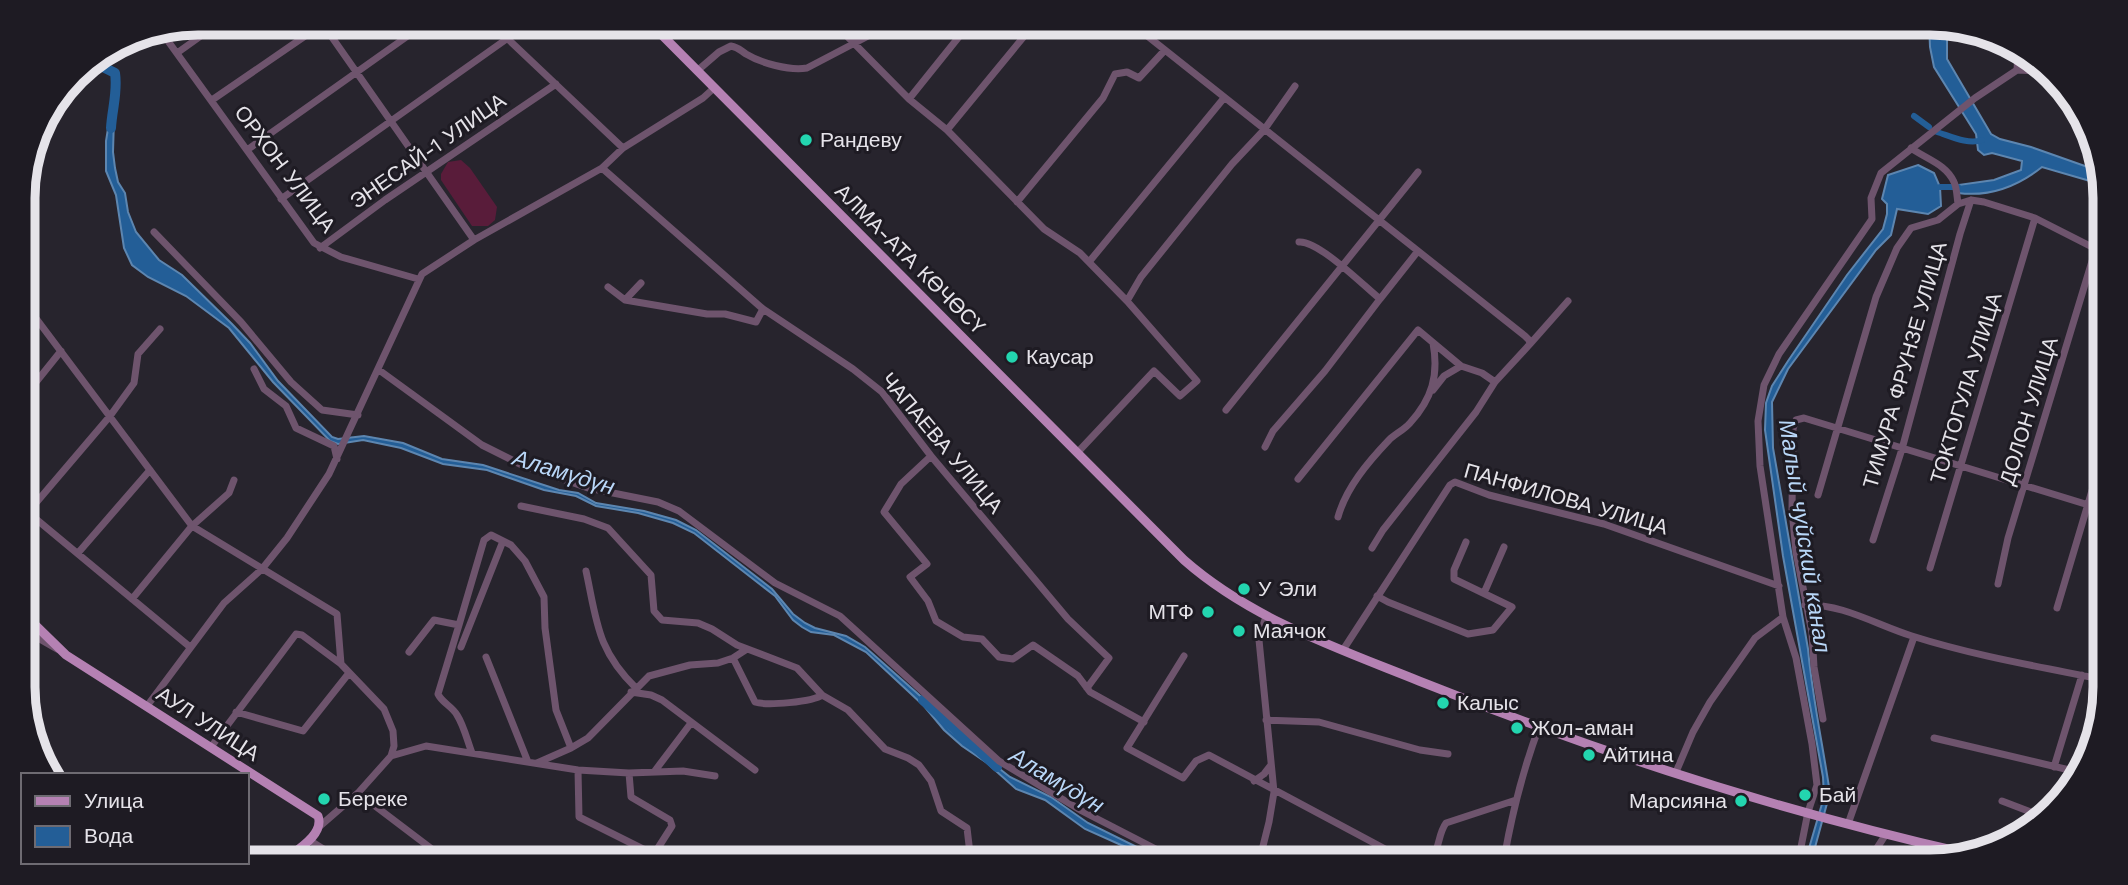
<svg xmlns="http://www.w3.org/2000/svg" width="2128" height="885" viewBox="0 0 2128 885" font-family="'Work Sans',sans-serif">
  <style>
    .green { fill: #591c3a }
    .water { fill: #235e97; stroke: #5d86b0; stroke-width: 2 }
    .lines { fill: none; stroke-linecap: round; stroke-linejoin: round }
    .canal { stroke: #235e97; stroke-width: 6 }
    .river { stroke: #235e97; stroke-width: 10 }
    .minor { stroke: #6e546d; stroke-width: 7 }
    .major { stroke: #b581b3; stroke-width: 9 }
    .poi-dot { fill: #23d5af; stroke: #1e1b23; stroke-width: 2.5 }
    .labels { text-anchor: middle; stroke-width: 6; stroke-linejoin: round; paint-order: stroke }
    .poi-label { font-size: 21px; fill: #e5e3e9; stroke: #1e1b23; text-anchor: start }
    .street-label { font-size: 21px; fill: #e5e3e9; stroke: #1e1b23 }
    .water-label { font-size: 23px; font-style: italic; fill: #b9d7f8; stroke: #1e1b23 }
    .rim { fill: none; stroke: #e5e3e9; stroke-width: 9 }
  </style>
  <rect width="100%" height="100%" fill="#27242d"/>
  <path class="green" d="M461,160l9,8 27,39 -2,13 -7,6h-16l-31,-46v-6l7,-12z"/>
  <path class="water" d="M1929,23l18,3v33l44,75 9,5 31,8 71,25 2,13 -62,-18c-24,19 -53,30 -84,26v-8l36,-5 27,-10 1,-9 -30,-8 -8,2 -6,-5 -2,-16 -42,-67 -4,-20z
    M110,116l4,3 -1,33 2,16 3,14 7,11 3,19 8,20 23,28 23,15 50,49 18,19 28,38 54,56 6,2 26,-3 39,7 39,16 41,6 76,25 19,3 18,10 48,8 32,9 20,10 76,59 21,25 12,9 10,5 31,8 19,11 61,54 24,29 60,47 41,20 37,26 79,39h-11l-15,-10 -20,-7 -36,-16 -40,-29 -29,-11 -29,-26 -25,-17 -18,-16 -20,-24 -58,-54 -32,-17 -23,-3 -9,-5 -9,-7 -18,-24 -81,-63 -21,-10 -35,-10 -42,-7 -20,-10 -32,-6 -57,-20 -44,-6 -42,-16 -38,-8 -25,4 -8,-3 -57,-59 -44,-54 -43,-32 -38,-19 -16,-12 -8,-17 -8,-53 -10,-24v-30z
    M1918,165l16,8 6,14 1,19 -13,8 -31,-5 -6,26 -15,15 -88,119 -16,33 1,46 35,201c4,46 14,92 21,138v9l-18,66h-6l19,-65 -1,-20 -40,-221 -18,-126 1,-27 6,-17 16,-25 59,-86 36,-46 4,-15v-10l-5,-5 6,-24z"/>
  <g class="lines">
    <path class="canal" d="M1914,116l15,11
      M1937,132c13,4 31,13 45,8
      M1940,187h18"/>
    <path class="river" d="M87,64l3,3h13l12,6c3,19 -3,36 -4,55
      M923,700l74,67"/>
    <path class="minor" d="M322,23l152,217
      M491,23l132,125
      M834,23l75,76 61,-76
      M1131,23l394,313 4,4 1,4 38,-43
      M160,30l154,213 27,14 77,22
      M177,53l42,-30
      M2017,70l1,-18
      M697,71l22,-19 12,-6c7,1 9,4 15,8 15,9 43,17 61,14l86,-45
      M2058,83l3,16 18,19
      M909,99l38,31 88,-107
      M212,100l112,-77
      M947,130l97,99 36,24 47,48 70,80 -17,15 -26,-25 -77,82
      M1911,148c15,11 35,16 43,34 3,6 3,16 4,22
      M247,150l179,-127
      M602,168l161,141 90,60 29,23 49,64 137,163 41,39 -22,30
      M281,199l227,-161
      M1017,202l86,-104 12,-24 12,-2 12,6 26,-28
      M154,232l87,90 50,60 31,28 36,5
      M1299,242c19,-2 65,44 81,57l38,-48
      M320,248l65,-48 171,-116
      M1089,262l135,-164
      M608,287l17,13 82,14h18l31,8 7,-13
      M625,300l16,-17
      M23,301l169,225 145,88 4,50 43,45 9,22 1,15 -3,10
      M1127,301l14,-24 91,-113 32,-34 31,-44
      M254,369l10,20 22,17 10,22 38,18 3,13
      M379,370l103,75 40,20 66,23 70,14 21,9 96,72 65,33 159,145 83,50 99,51
      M1495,382l35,-38
      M1433,390l11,-14 17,-10
      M24,397l37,-46
      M1226,410l192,-238
      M1265,447l8,-16 52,-60 55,-72
      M931,456l-30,28 -17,28 43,52 -17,13 18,24 8,20 27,16 19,2 17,18 14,2 20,-14 45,31 12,16 54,30
      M1298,479l120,-149 43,36 21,7 13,9 -19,30 -93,118 -11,18
      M1818,495l58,-198 21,-49 14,-20 27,-8 20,-16 13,-4 13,2 51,16 69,35
      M521,506l63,13 24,9 43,47 3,36 8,9 36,3 14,6 25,16 60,23 25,27 26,15 37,39 23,9 11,7 12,16 10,30 26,17 4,34
      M24,509l166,138
      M24,517l86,-101 24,-33 4,-29 22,-25
      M1338,517c8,-29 30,-55 51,-77 6,-6 15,-10 21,-17 22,-24 29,-48 23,-80
      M1873,540l29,-91 58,-215 11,-34
      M78,553l72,-83
      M1930,568l105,-350
      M586,571c11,51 11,79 50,117
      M1998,584l10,-46 88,-290
      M1484,593l20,-46
      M1377,596l11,6 80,32 25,-4 19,-23 -58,-28v-9l12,-28
      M132,599l60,-73 37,-33 5,-13
      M1805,605c36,-2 74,21 107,31 63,20 129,31 193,44
      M2057,608l48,-161
      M459,625l-21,69c4,9 14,12 19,21 7,11 10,25 15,38
      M24,630l33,19
      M461,647l42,-106
      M1343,650l107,-165 5,-3 34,13 115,29 175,62
      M409,652l25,-32 25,5 25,-85 7,-5 20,10 14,16 19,36 1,31 11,82 15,38
      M1184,656l-57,92 56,30 13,-17 13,-6 193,103h30c8,-11 6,-24 14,-35l70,-23
      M486,657l42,105
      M733,658l22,44c11,4 58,0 67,-7
      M631,692l20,3 11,5 93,70
      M147,706l77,-103 38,-34 25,-31 42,-64 93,-200 52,-34 128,-72 21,-20 80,-50 11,-10
      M236,712l67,19 46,-58
      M1823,719l-9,-52 -2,-34 -16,-81 -4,-42 1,-81 3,-9 8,-2 301,92
      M1266,720l53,2 101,28 28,4
      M1934,738l144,34
      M211,747l85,-113 6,1 39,29
      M537,763l34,-15 17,-10 61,-62 41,-11 28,-2 15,-5 14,-9
      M2054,767l28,-92
      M578,770l1,47 74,37
      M654,772l37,-49
      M1676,772l17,-40 17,-30 45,-64 28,-21
      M629,773l2,24 39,23 2,6 -23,36
      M1254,781l10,-7 7,-9
      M358,793l91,69
      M2002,801l42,16
      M1848,824l66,-187
      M320,826l38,-33 33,-37 35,-10 152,24 51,3 54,-2 32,5
      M309,840l35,22
      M1504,859c8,-46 19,-89 35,-132
      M1259,862l10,-40 5,-30 -15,-152 7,-24
      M1798,862l10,-50 9,-27 -5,-41 -16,-86 -13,-41 -23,-151 -2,-45 6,-36 15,-31 93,-135 -1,-21 10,-25 94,-75 42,-28 25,1
      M1868,862l18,-28"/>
    <path class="major" d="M650,23l534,537c67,59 153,88 235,121 176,70 360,130 546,172
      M24,614l42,41 252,161c7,19 -23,35 -36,46"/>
  </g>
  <g class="poi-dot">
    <circle cx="806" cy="140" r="7"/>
    <circle cx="1012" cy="357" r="7"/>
    <circle cx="1244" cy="589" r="7"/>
    <circle cx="1208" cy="612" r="7"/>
    <circle cx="1239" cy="631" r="7"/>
    <circle cx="1443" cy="703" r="7"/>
    <circle cx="1517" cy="728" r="7"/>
    <circle cx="1589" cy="755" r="7"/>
    <circle cx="1805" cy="795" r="7"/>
    <circle cx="324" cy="799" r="7"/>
    <circle cx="1741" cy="801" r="7"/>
  </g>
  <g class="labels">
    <g class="poi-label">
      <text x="820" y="147">Рандеву</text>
      <text x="1026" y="364">Каусар</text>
      <text x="1258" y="596">У Эли</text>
      <text x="1194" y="619" text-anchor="end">МТФ</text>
      <text x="1253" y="638">Маячок</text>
      <text x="1457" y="710">Калыс</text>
      <text x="1531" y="735">Жол-аман</text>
      <text x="1603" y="762">Айтина</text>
      <text x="1819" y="802">Бай</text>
      <text x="338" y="806">Береке</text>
      <text x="1727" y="808" text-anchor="end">Марсияна</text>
    </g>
    <g class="street-label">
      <text transform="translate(428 151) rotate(-35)" y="7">ЭНЕСАЙ-1 УЛИЦА</text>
      <text transform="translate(285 169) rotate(53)" y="7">ОРХОН УЛИЦА</text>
      <text transform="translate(910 259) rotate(45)" y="7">АЛМА-АТА КӨЧӨСҮ</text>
      <text transform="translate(1905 365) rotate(-74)" y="7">ТИМУРА ФРУНЗЕ УЛИЦА</text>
      <text transform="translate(1966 388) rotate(-73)" y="7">ТОКТОГУЛА УЛИЦА</text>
      <text transform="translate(2029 411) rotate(-73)" y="7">ДОЛОН УЛИЦА</text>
      <text transform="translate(942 443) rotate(50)" y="7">ЧАПАЕВА УЛИЦА</text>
      <text transform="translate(1566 499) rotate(16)" y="7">ПАНФИЛОВА УЛИЦА</text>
      <text transform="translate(208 724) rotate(33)" y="7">АУЛ УЛИЦА</text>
    </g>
    <g class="water-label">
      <text transform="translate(564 472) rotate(17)" y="8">Аламүдүн</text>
      <text transform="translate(1805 536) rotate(81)" y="8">Малый чуйский канал</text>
      <text transform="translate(1057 780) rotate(31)" y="8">Аламүдүн</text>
    </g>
  </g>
  <path d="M0 0H2128V885H0ZM198 35H1930A163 163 0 0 1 2093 198V687A163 163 0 0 1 1930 850H198A163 163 0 0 1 35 687V198A163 163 0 0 1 198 35Z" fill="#1e1b23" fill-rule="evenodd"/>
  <path class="rim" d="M198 35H1930A163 163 0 0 1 2093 198V687A163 163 0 0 1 1930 850H198A163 163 0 0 1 35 687V198A163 163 0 0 1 198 35Z"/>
  <rect x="21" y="773" width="228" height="91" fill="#1e1b23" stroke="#6e6b72" stroke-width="2"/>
  <rect x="35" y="796" width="35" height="10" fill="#b581b3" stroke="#6e6b72" stroke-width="2"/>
  <text x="84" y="808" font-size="21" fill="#e5e3e9">Улица</text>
  <rect x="35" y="826" width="35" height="21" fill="#235e97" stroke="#6e6b72" stroke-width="2"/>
  <text x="84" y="843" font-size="21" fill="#e5e3e9">Вода</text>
</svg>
